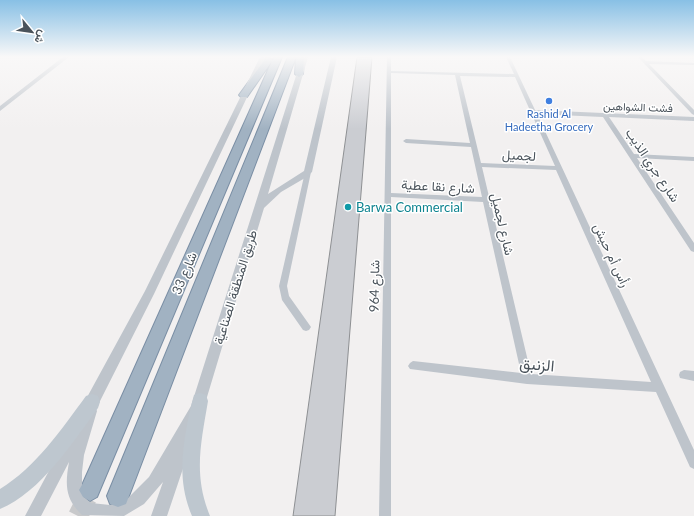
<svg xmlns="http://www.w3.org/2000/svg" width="694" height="516" viewBox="0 0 694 516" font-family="Lato,Vazirmatn,sans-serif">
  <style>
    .building { fill: #cbcdd2; stroke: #8e9093 }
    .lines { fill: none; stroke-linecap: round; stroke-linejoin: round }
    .trunk-tunnel { stroke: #c8c9cb; stroke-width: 20; stroke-dasharray: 20 10; stroke-linecap: butt }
    .trunk-casing { stroke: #7a8ea4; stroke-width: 2 }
    .minor { fill: #bec4cb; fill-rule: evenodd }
    .tertiary { fill: #bec4cb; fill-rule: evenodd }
    .secondary { fill: #bec7cf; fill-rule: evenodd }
    .trunk { fill: #a1b2c2; fill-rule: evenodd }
    .shop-dot { fill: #3f7fe0; stroke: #fff; stroke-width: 1.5 }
    .culture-dot { fill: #0f9aa8; stroke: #fff; stroke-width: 1.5 }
    .labels { text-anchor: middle; stroke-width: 3; stroke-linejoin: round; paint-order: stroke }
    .far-street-label { font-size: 11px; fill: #4a535b; stroke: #fff }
    .far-shop-label { font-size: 11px; fill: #366cbe; stroke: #fff }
    .street-label { font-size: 13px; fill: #4a535b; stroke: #fff }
    .culture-label { font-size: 13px; fill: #0d838f; stroke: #fff; text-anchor: start }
    .near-street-label { font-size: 16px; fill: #4a535b; stroke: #fff }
  </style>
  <rect width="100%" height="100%" fill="#f2f0f0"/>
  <path class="building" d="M357,57h15l-37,459h-42z"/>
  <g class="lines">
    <path class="trunk-tunnel" d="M78,516l10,-20"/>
    <g class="trunk-casing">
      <path id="trunk" d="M274,57h8l-185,440 -7,4 -7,-4 -4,-7 4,-7 189,-422 -25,36h-6l-2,-2 27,-37h3l4,2z
        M288,57h8l-167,439 -3,8 -8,3 -8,-3 -3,-8z
        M296,57h8l-1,17 -4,3 -4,-3z"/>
    </g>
    <path class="minor" d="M387,57h4v14l123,3 -8,-17h4l25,53 159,7v4l-85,-4 25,37 60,3v4l-57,-3 57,85v9l-3,-1 -88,-134 -66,-3 157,336v19l-4,-2 -34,-75 -129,-8 -117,-15 -2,-3 2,-3 3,-2 108,12 -38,-171 -92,-5v319h-12zM391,73l64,2 15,68 -64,-4 -3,2 3,2 65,4 11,50 -91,-4zM460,76l55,1 40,89 -74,-3zM482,167l74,3 95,212 -120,-8z
      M638,57h4l4,4 48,2v2l-45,-1 45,46v5l-2,-1z
      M308,170l3,2 -24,114 2,10 22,31 -2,3 -3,1 -3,-1 -21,-30 -3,-14 26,-114z
      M684,370l10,1v10l-14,-3 -1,-3 1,-3z"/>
    <path class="tertiary" d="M63,57h6l-69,54v-5z
      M260,57h6l-112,237 -58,115 1,2 -13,44 -2,17v16l2,9 7,6 19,2 10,-3 8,-4 21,-21 42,-71 111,-349h6l-40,137 36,-23 27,-114h6l-25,115 -7,6 -24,14 -17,16 -60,199 -12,21 3,5 -28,83h-16l12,-34 -19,22 -20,12 -42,-1c-17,-16 -17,-30 -13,-53l-28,54h-16l44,-83 5,-2 3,1 8,-31 60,-110z"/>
    <path class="secondary" d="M200,393l6,2 2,6c-7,42 -15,74 2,115h-18c-13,-30 -11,-59 -5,-91 2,-10 4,-20 7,-30z
      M92,394l6,2 2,6 -2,6c-25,34 -57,84 -98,101v-20c36,-22 61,-59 86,-93z"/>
    <use href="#trunk" class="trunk"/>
  </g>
  <linearGradient id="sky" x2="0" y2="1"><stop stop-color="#88c0e5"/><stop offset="0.44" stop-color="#f9f8f8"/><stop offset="1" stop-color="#f9f8f8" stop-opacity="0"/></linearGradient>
  <rect width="694" height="129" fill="url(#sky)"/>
  <circle class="shop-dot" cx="549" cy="101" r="4"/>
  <circle class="culture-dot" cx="348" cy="207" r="4"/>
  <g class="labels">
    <g class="far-street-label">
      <text transform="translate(638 107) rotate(2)" y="4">فشت الشواهين</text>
    </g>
    <g class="far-shop-label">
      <text x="549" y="118">Rashid Al<tspan x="549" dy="13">Hadeetha Grocery</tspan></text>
    </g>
    <g class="street-label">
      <text transform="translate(519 155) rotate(3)" y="5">لجميل</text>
      <text transform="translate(653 165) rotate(56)" y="5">شارع جري الذيب</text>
      <text transform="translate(438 186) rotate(3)" y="5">شارع نقا عطية</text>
      <text transform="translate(503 224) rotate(77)" y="5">شارع لجميل</text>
      <text transform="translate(612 255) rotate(65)" y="5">رأس أم حيش</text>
      <text transform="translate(184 273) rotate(-67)" y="5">شارع 33</text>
      <text transform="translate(374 286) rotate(-89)" y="5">شارع 964</text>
      <text transform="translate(235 287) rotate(-73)" y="5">طريق المنطقة الصناعية</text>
    </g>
    <g class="culture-label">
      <text x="356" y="212">Barwa Commercial</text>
    </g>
    <g class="near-street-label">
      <text transform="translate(537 364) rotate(5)" y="6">الزنبق</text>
    </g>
  </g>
  <g transform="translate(32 32) rotate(119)" stroke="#ffffff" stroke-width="3" paint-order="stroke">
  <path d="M0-3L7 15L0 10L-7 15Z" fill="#4a535b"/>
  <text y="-6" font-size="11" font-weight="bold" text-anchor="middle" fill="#4a535b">ش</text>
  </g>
</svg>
